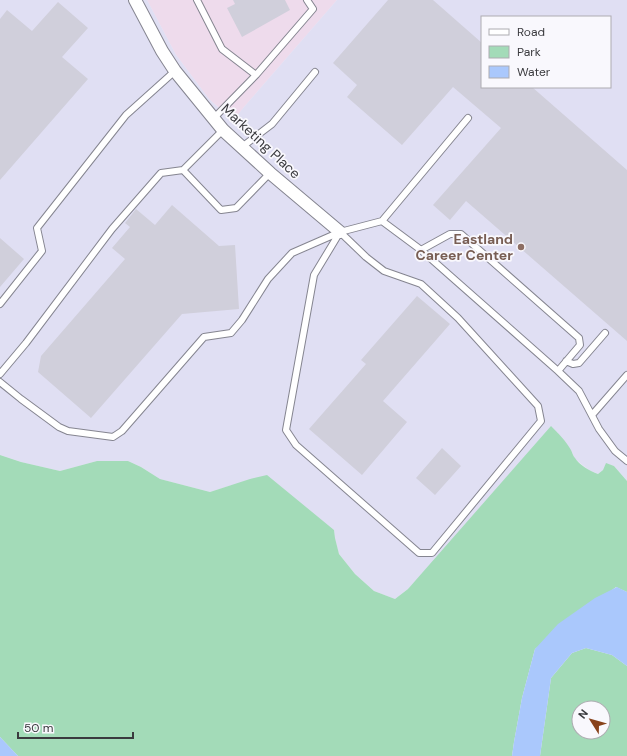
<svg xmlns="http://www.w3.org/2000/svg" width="627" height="756" viewBox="0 0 627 756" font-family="'DM Sans',sans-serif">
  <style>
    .commercial { fill: #eedbec }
    .built { fill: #e0dff3; fill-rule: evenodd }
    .green { fill: #a3dbb8; fill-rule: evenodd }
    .water { fill: #aac8fc }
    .building { fill: #d0cfdb }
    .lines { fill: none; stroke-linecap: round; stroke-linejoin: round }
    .lane-casing { stroke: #858590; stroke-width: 8 }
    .street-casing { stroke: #858590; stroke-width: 14 }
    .lane { stroke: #fff; stroke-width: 6 }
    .street { stroke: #fff; stroke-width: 12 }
    .education-dot { fill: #8d6e63; stroke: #f9f8fd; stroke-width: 1.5 }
    .labels { text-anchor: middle; stroke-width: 3.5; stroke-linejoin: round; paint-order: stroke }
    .street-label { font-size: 14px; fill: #3a3a3e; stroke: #f9f8fd }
    .education-label { font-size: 14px; font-weight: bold; fill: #785e54; stroke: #f9f8fd; text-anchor: end }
  </style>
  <rect width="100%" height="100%" fill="#ebeaf7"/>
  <path class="commercial" d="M147,0h190l-93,107 -10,14 -25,-22 -33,-44z"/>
  <path class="built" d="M0,0h147l29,55 33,44 24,22 11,-14 93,-107h290v481l-13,-15 -8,-2 -3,6 -5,4 -9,-4 -14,-11 -4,-9 -14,-18 -149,157 -13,10 -21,-8 -19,-17 -16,-20 -4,-16 -1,-8 -102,-45 -22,7 -50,-13 -19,-12 -13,-6h-31l-37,10 -39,-9 -21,-7zM482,17h128v70h-128z"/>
  <path class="green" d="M551,426c7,7 15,15 20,24 1,2 2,6 4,8 4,7 15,13 23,16l5,-4 3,-7 8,3 13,15v111l-11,-5 -81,62 -13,49 -8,44 -2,14h-494l-18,-19v-282l21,7 39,9 37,-10h31l13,6 19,12 50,13 40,-13 17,-4 67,55 1,8 4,16 16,20 19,17 21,8 13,-10z
    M586,648l26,7 15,11v90h-87l11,-78 21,-25zM579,708h24v24h-24z"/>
  <path class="water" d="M617,587l10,5v74l-15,-11 -26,-7 -14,5 -21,25 -11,78h-28l2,-14 8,-44 13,-49 23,-25 37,-26z
    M0,737l18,19h-18z"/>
  <path class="building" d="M233,0h52l5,10 -48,27 -15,-29 8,-4z
    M388,0h45l49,43v44h50l95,83v171l-161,-140 -16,19 -17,-15 68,-77 -48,-41 -51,58 -55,-48 10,-12 -24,-22z
    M58,2l30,26 -26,29 26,22 -88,101v-161l7,-9 25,21z
    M172,205l47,41 16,-1 4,64 -57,5 -91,104 -53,-46 3,-16 84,-97 -13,-11 18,-21 -5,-4 11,-14 19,16z
    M0,238l24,21 -24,28z
    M417,296l33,28 -67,77 24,21 -45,53 -53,-46 57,-65 -5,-4z
    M442,448l19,18 -26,29 -19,-17z"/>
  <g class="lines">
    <g class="lane-casing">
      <path id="lane" d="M197,0l25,49 34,26
        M213,119l43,-44 57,-66 -6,-9
        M242,147l30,-23 43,-52
        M183,170l38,40 15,-2 34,-35
        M382,221l86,-103
        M340,232l26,25 18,14 37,13 37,34 80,88 3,15 -109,132h-13l-123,-108 -10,-15 28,-155z
        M421,250l29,-16h11l118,104 1,7 -22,26
        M0,304l42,-53 -5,-23 89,-113 49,-44
        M566,361l7,3 6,-1 26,-30
        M0,374l26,-31 86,-114 49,-56 22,-3 40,-40
        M0,382l21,17 38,28 9,4 45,6 9,-6 82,-94 27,-4 11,-13 26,-41 24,-26 48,-21 42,-11 39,29 137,121 21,20 20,38 16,22 12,10
        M592,415l35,-40"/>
    </g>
    <g class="street-casing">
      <path id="street" d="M135,0l27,51 13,20 48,59 47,43 70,59"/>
    </g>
    <use href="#lane" class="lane"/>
    <use href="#street" class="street"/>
  </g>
  <circle class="education-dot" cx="521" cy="247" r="4"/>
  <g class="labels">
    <g class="street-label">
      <text transform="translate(261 141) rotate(43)" y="5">Marketing Place</text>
    </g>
    <g class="education-label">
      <text x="513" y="244">Eastland<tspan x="513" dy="16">Career Center</tspan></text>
    </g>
  </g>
  <rect x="481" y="16" width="130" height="72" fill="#f9f8fd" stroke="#adacb1"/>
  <rect x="489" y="29" width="20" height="6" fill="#ffffff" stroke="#adacb1"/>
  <text x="517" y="36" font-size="12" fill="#3a3a3e">Road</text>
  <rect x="489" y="46" width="20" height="12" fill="#a3dbb8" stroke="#adacb1"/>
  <text x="517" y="56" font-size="12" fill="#3a3a3e">Park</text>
  <rect x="489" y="66" width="20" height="12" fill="#aac8fc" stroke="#adacb1"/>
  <text x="517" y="76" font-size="12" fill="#3a3a3e">Water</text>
  <g transform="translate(591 720) rotate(307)"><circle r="19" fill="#f9f8fd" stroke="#adacb1"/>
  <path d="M0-3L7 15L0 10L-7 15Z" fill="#88421b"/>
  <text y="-6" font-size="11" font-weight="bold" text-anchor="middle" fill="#3a3a3e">N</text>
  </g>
  <path d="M18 732v6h115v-6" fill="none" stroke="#3a3a3e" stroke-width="2"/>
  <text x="24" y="732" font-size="12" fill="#3a3a3e" stroke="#f9f8fd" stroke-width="3" paint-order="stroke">50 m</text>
</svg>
